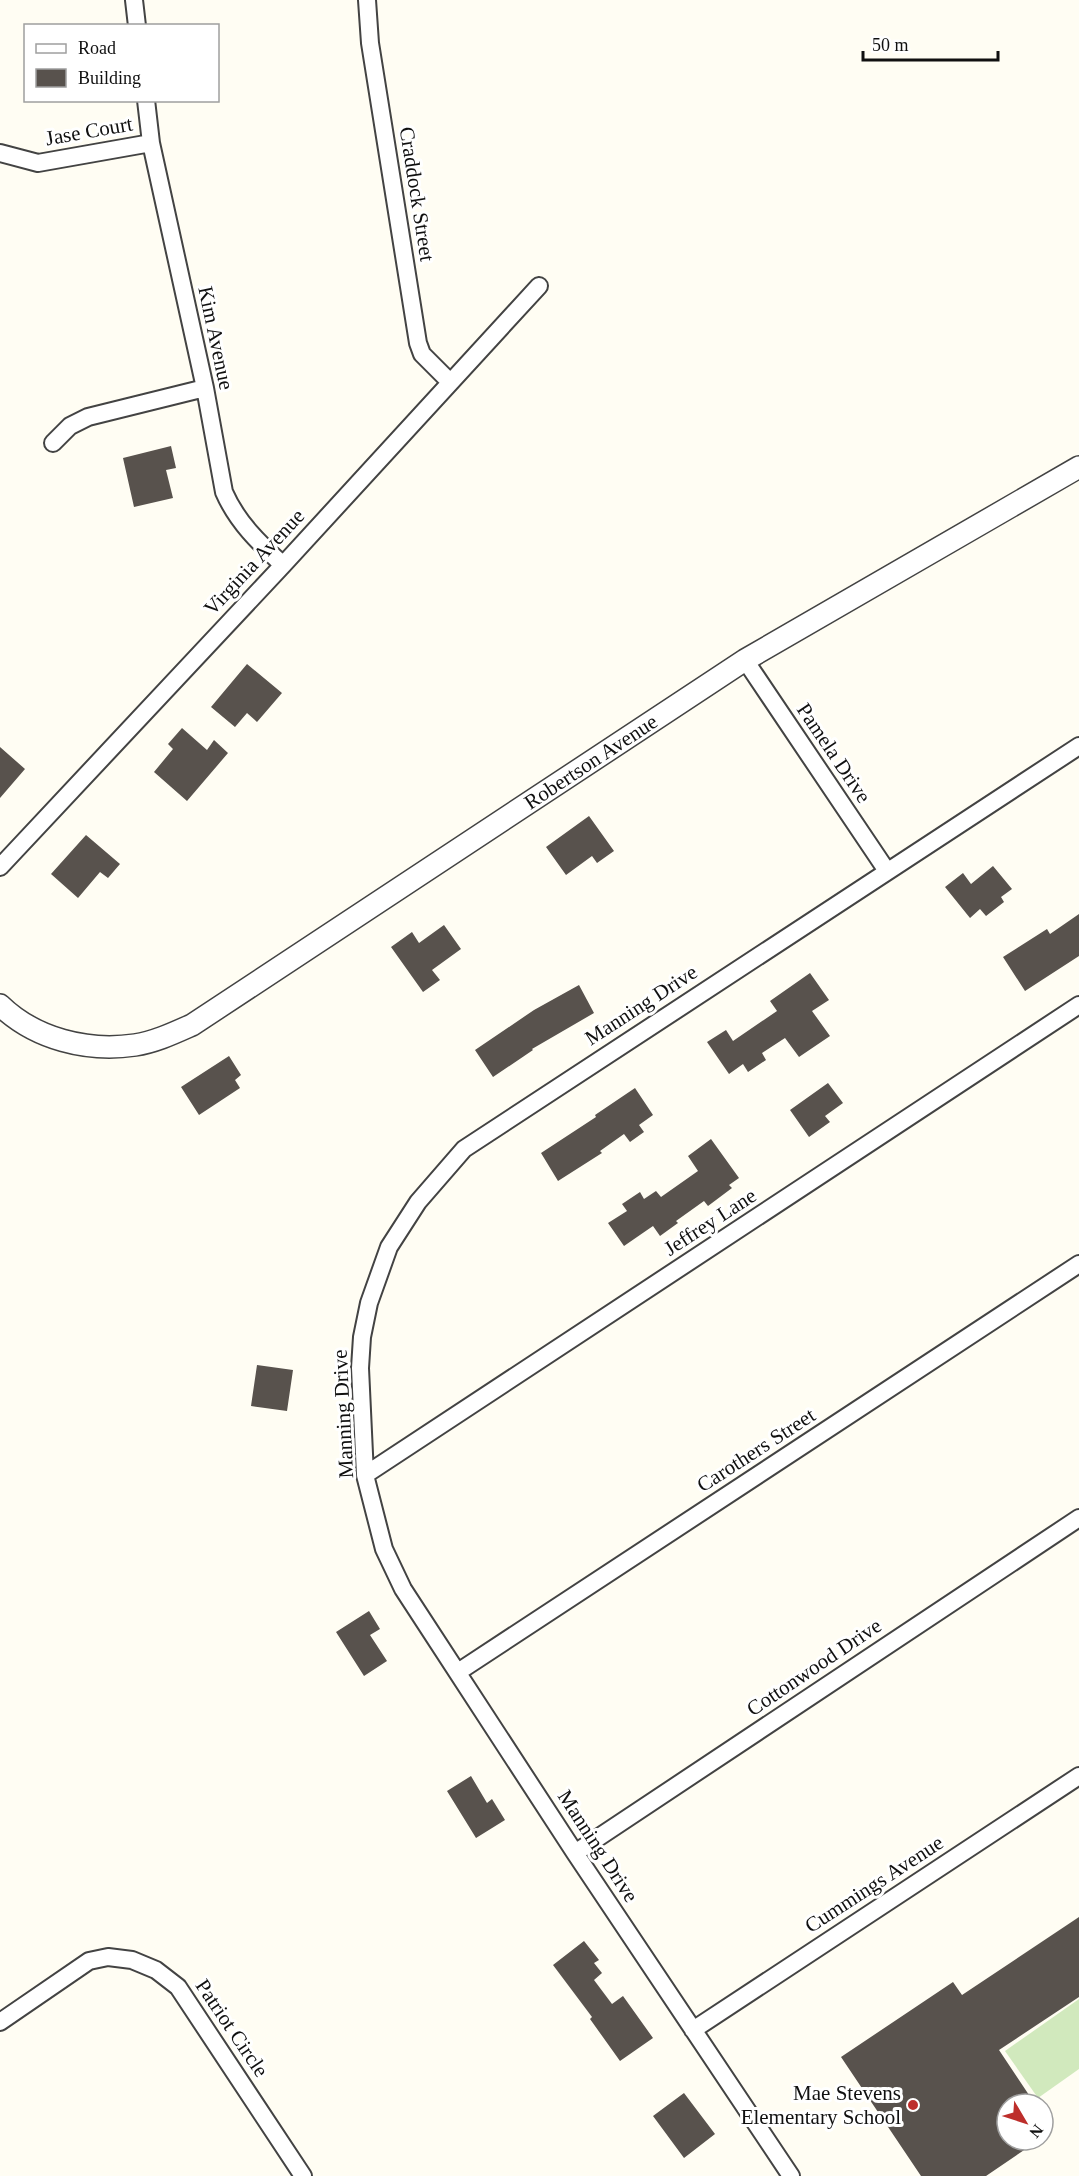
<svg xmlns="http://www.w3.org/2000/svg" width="1079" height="2176" viewBox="0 0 1079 2176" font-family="Georgia,serif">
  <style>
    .green { fill: #d1e9bd }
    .building { fill: #58524d }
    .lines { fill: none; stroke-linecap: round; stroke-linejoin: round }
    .minor-casing { stroke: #434343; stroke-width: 20 }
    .tertiary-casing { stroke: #434343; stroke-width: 24 }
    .minor { stroke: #fff; stroke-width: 16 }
    .tertiary { stroke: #fff; stroke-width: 21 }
    .poi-dot { fill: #bd2e2b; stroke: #fff; stroke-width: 2 }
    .labels { text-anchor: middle; stroke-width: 6; stroke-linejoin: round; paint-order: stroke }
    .street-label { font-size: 21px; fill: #101010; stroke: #fff }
    .poi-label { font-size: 21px; fill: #101010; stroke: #fff; text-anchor: end }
  </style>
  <rect width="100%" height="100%" fill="#fffdf3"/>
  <path class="green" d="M1079,1999v70l-41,29 -33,-47z"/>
  <path class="building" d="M171,446l5,22 -10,2 7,28 -39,9 -11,-49z
    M247,664l35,29 -25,29 -10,-9 -12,14 -24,-20z
    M182,728l25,22 7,-10 14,13 -41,48 -33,-29 19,-23 -5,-5z
    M0,747l25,22 -25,29z
    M589,816l25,35 -17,12 -5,-7 -26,19 -20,-28z
    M86,835l34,29 -12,14 -8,-6 -22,26 -27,-24z
    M993,866l19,23 -11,8 3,5 -18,14 -6,-7 -10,9 -25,-31 18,-14 8,11z
    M1079,914v42l-54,35 -22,-34 44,-28 3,5z
    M444,925l17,24 -29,21 8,10 -17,12 -32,-45 21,-15 7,11z
    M810,973l19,27 -17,11 18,25 -31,21 -14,-19 -23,15 4,7 -18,12 -5,-8 -14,10 -22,-32 19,-12 7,11 44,-30 -7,-10z
    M579,985l15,28 -62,36 1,1 -40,27 -18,-27 59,-40z
    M229,1056l12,19 -6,5 5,8 -41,27 -18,-28z
    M828,1083l15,20 -18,13 5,6 -21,15 -19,-27z
    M635,1088l18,27 -14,10 5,7 -14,10 -6,-8 -24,17 2,2 -44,28 -17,-28 55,-36 -1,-2z
    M711,1139l28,39 -10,7 3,3 -24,18 -4,-5 -28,20 2,2 -18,13 -7,-10 -29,20 -16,-23 19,-12 -5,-7 18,-12 4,7 12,-8 5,6 37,-26 -10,-15z
    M257,1365l36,5 -6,41 -36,-5z
    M369,1611l11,18 -10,6 17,26 -23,15 -28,-44z
    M471,1776l16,27 5,-4 13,21 -29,18 -29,-47z
    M1079,1917v80l-80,53 36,54h-28v36h32l-53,36h-65l-80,-119 112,-75 9,13z
    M584,1941l15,19 -5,3 8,10 -8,7 18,24 11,-8 30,42 -33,23 -30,-42 2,-2 -39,-52z
    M684,2093l31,41 -31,24 -31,-42z"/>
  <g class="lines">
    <g class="minor-casing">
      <path id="minor" d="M134,0l3,26
        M367,0l3,43 48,300 4,11 28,28
        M146,100l5,43 54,245 19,104c13,30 35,51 59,73
        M0,153l38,10 113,-20
        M53,443l17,-17 18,-9 117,-29
        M745,660l142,211
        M0,867l283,-302 256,-279
        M365,1475l714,-470
        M458,1672l621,-408
        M575,1853l504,-335
        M0,2022l89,-61 19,-4 24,3 24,10 22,17 125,189
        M693,2030l386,-254
        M791,2176l-216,-323 -172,-264 -19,-40 -19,-74 -5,-107 2,-31 7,-34 20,-56 29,-45 46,-53 615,-403"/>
    </g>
    <g class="tertiary-casing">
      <g id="tertiary">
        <path id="s1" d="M0,1005c35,34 87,47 135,40 20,-3 39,-12 57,-20l553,-365 334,-193"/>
      </g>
    </g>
    <use href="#minor" class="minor"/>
    <use href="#tertiary" class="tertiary"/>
  </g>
  <circle class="poi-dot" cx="913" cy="2105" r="6"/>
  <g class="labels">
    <g class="street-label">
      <text transform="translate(89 131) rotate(-10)" y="7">Jase Court</text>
      <text transform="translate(417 194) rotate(81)" y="7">Craddock Street</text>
      <text transform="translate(216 338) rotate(78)" y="7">Kim Avenue</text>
      <text transform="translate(254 562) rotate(-47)" y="7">Virginia Avenue</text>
      <text transform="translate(834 753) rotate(56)" y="7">Pamela Drive</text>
      <text dy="7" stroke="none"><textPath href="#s1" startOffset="684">Robertson Avenue</textPath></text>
      <text transform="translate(641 1005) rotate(-33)" y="7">Manning Drive</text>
      <text transform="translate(710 1222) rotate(-33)" y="7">Jeffrey Lane</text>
      <text transform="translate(343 1414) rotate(-93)" y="7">Manning Drive</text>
      <text transform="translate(756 1450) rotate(-33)" y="7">Carothers Street</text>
      <text transform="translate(814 1667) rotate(-34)" y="7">Cottonwood Drive</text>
      <text transform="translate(598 1846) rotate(57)" y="7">Manning Drive</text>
      <text transform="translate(874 1884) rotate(-33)" y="7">Cummings Avenue</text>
      <text transform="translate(232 2028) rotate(56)" y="7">Patriot Circle</text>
    </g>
    <g class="poi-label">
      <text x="901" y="2100">Mae Stevens<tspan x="901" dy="24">Elementary School</tspan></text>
    </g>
  </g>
  <rect x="24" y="24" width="195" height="78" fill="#ffffff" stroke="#9f9f9f" stroke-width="1.5"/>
  <rect x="36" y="44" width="30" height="9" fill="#ffffff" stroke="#9f9f9f" stroke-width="1.5"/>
  <text x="78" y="54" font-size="18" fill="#101010">Road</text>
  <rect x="36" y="69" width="30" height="18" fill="#58524d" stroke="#9f9f9f" stroke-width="1.5"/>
  <text x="78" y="84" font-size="18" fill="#101010">Building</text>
  <g transform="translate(1025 2122) rotate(129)"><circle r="28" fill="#ffffff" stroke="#9f9f9f" stroke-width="1.5"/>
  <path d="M0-4.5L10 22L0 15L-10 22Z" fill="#bd2e2b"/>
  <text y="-9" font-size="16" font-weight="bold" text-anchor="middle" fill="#101010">N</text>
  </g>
  <path d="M863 51v9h135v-9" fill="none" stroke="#101010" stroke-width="3"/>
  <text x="872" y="51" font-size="18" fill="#101010" stroke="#ffffff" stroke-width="4.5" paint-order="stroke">50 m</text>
</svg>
